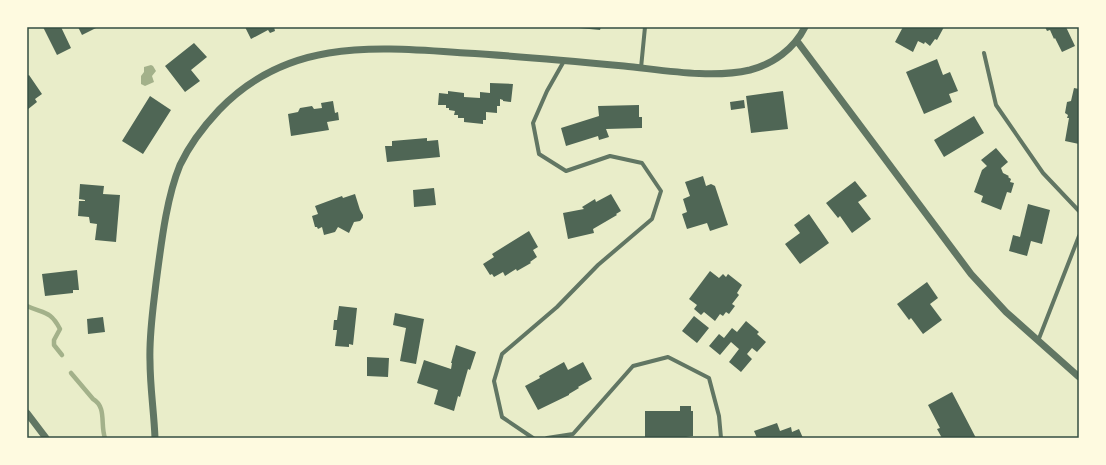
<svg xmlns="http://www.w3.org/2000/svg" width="1106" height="465" viewBox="0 0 1106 465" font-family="'Fira Sans Condensed',sans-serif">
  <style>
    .water { fill: #a3b18a }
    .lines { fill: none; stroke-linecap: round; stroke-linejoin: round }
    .stream { stroke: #a3b18a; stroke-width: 4.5 }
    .building { fill: #4f6655 }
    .minor { stroke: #617663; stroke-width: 4 }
    .tertiary { stroke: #617663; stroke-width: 7 }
    .neatline { fill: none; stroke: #344e41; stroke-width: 1.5 }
  </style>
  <rect width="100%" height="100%" fill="#e9edc9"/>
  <path class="water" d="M151,65l2,1 3,5 -4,5 2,6 -9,4 -4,-2v-8l3,-4v-5z"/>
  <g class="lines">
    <path class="stream" d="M27,306c17,8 23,4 33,23l-6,11v5l8,10
      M71,373l22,26c14,8 7,26 12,39"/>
  </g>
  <path class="building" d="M43,27h18l10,21 -14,7z
    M78,27h20l-16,8z
    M245,27h29l1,4 -5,2 -2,-3 -17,9z
    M579,27h22l-1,3 -21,-2z
    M903,27h41l-7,13 -2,-1 -5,7 -5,-4 -1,2 -6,-3 -5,11 -18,-10z
    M1045,27h21l9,19 -13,6 -7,-14 -1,1 -4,-9 -3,1z
    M194,43l13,14 -16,13 9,11 -15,11 -20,-26z
    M937,59l6,16 7,-3 8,19 -9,3 3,8 -28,12 -18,-42z
    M29,75l13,19 -7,5 2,3 -10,8v-34z
    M490,83l23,1 -2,18 -8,-1v-1l-3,-1v7h-3v7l-11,-1v8h-3v4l-19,-2v-4h-6v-3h-4l1,-4 -6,-1v-2h-3v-3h-8l1,-12 9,1v-3l16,2v4l16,1v-6l10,1z
    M1074,88l5,1v55l-14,-3 4,-23h-2l1,-3 -3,-2 2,-11 4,-1z
    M783,91l5,38 -37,4 -5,-37z
    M150,96l21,14 -28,44 -21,-13z
    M744,100l1,8 -14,2 -1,-8z
    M333,101l2,12 3,-1 1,8 -12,2 2,8 -38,6 -3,-22 10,-2 2,-4 12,-2 2,3 8,-1 -1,-5z
    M639,105v12h3v11l-36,1 3,8 -10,3 -1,-4 -32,10 -5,-18 38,-12 -1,-10z
    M974,116l10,17 -40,24 -10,-17z
    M427,138v3l11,-1 2,17 -53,5 -2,-16h7v-5z
    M996,148l12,14 -7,6 2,5 6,3 -1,1 3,2 -1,3 4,1 -3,10 -4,-1 -6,18 -20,-8 2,-6 -9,-4 8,-22 5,-4 -6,-6z
    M703,176l3,10 5,-2 4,2 13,39 -18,6 -3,-8 -20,6 -5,-15 5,-2 -4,-13 7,-3 -5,-14z
    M855,181l12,15 -9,6 13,17 -19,14 -12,-17 -2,2 -12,-15z
    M80,184l24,2 -1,8 17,1 -4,47 -21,-2 2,-16 -7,-1 -1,-6 -11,-1 1,-15h6v-1l-6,-1z
    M434,188l2,17 -22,2 -1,-17z
    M355,194l5,16 3,5v3l-3,3 -6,1 -5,11 -11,-6 -3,5 -11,3 -2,-8 -4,2 -1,-2h-2l-3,-11 6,-2 -3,-8 27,-10 1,2z
    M611,194l10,17 -5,3 1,1 -24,14 1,4 -26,6 -5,-26 21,-4 -2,-2 13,-8 1,3z
    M1028,204l22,6 -8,34 -11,-3 -4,15 -18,-5 4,-16 7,2z
    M809,214l20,29 -29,21 -15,-20 15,-11 -6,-8z
    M529,231l9,16 -5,3 4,7 -7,5 1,1 -14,8 -1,-2 -11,7 -2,-4 -9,5 -2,-3 -2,1 -7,-11 11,-7 -2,-3z
    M77,270l2,20h-6v3l-28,3 -3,-22z
    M710,271l9,7 4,-4 3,3 2,-3 14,11 -5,8 2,2 -7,9 3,2 -6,8 -3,-2 -3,4 -3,-2 -5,7 -11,-9 -3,3 -7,-6 3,-4 -8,-6z
    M927,282l11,16 -8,6 12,16 -19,14 -12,-16 -2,2 -12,-16z
    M339,306l18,2 -4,37 -4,-1v3l-14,-1 2,-16h-4l1,-10h3z
    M395,313l29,6 -8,45 -16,-3 6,-33 -13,-3z
    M694,316l15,12 -12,15 -15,-12z
    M103,317l2,15 -17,2 -1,-15z
    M746,321l13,11 -2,2 9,8 -9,10 -5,-4 -5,6 5,5 -11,13 -12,-10 10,-13 -8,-7 -11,13 -11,-9 10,-12 5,4 8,-10 5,4z
    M456,345l20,7 -6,18 -2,-1 -8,28 -2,-1 -4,15 -20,-7 4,-14 -21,-7 7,-23 27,9 1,-6h-1z
    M367,357l22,1 -1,19 -21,-1z
    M564,362l4,8 15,-8 9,17 -14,8 1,1 -10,6v1l-31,15 -13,-24 15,-8 -1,-2z
    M952,392l24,46h-34l-5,-9 3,-1 -12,-23z
    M680,406h11v5h2v25l-7,1v1h-41v-27h35z
    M777,423l3,8 11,-4 1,5 7,-3 4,9h-46l-3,-7z"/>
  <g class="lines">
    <path class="minor" d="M984,53l12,52 47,68 36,38
      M641,68l4,-41
      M1038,341l41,-105
      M533,438l-31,-21 -8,-36 8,-27 55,-47 41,-42 54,-46 9,-28 -19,-28 -32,-7 -44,15 -27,-17 -6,-31 14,-32 17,-30
      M547,438l26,-4 60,-68 35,-9 41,21 10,38 2,22"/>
    <path class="tertiary" d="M797,41l174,233 35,38 73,65
      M27,413l19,25
      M155,438c-1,-26 -5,-51 -5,-77 -1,-26 3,-52 6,-78 5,-37 10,-84 24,-118 10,-21 24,-39 39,-55 69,-72 155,-63 246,-57 53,3 106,8 159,13 39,4 87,13 126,4 23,-6 44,-21 55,-43"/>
  </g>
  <rect width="1106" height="465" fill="none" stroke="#fefae0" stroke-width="56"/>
  <rect x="28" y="28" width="1050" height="409" class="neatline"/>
</svg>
